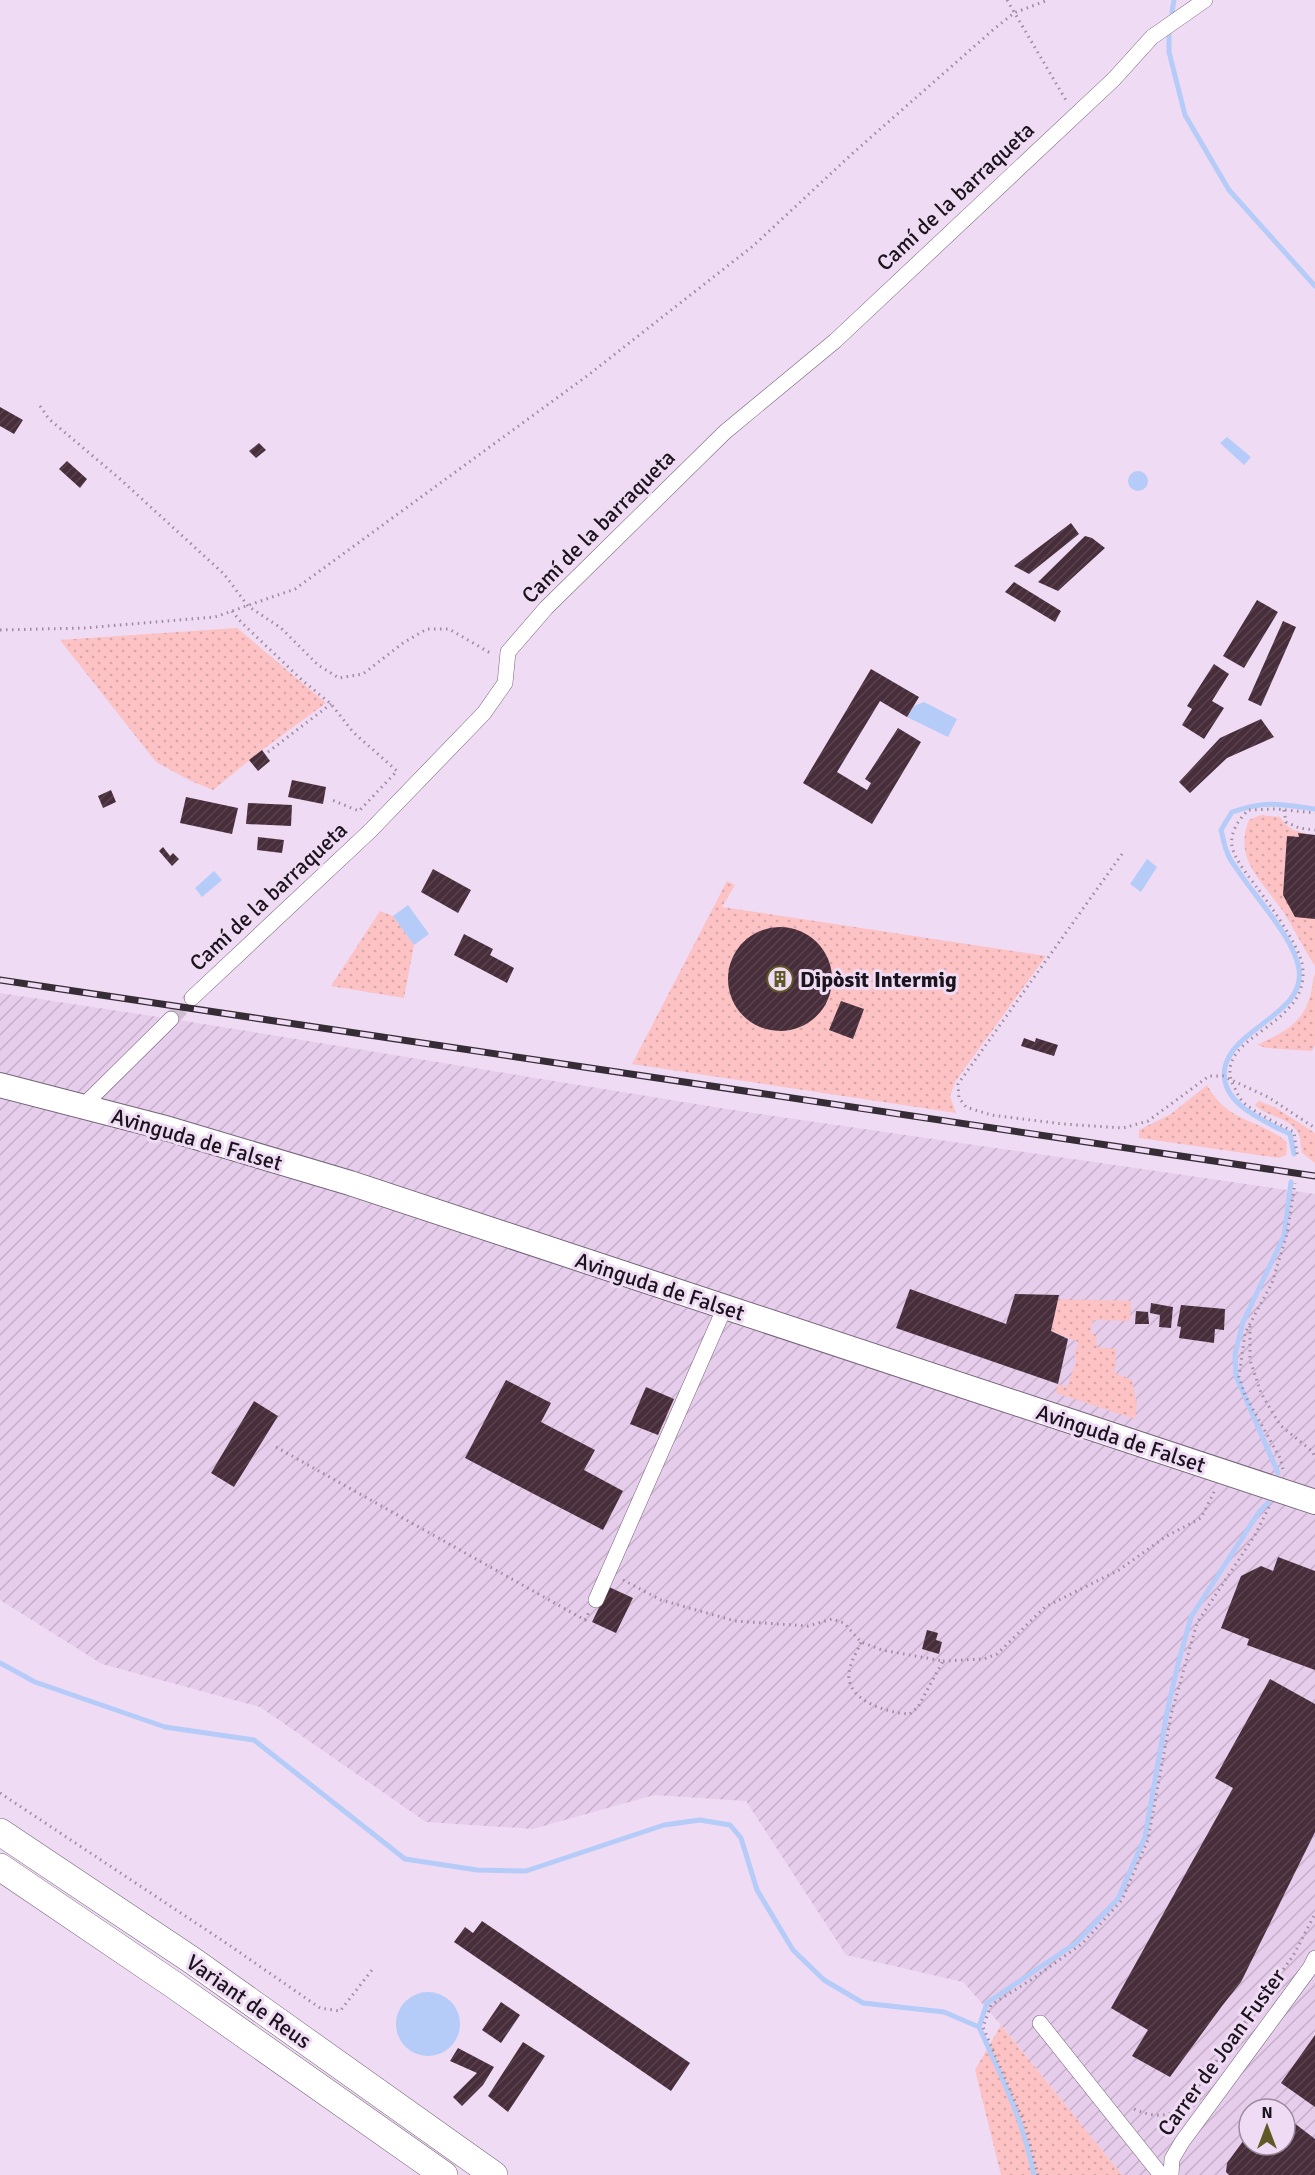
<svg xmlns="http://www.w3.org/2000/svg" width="1315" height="2175" viewBox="0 0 1315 2175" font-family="Signika,sans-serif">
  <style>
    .industrial { fill: url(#industrial-furrows); fill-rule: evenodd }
    .green { fill: url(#green-dots) }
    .water { fill: #b5cbf8 }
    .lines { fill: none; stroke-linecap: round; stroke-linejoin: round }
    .stream { stroke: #b5cbf8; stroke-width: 5 }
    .building { fill: url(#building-hatch) }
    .street-tunnel { stroke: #d0bdd4; stroke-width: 15; stroke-dasharray: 15 8; stroke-linecap: butt }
    .street-casing { stroke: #756379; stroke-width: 16 }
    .primary-casing { stroke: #756379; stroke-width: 26 }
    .highway-casing { stroke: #756379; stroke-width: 28 }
    .path { stroke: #9c8c9e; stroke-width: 3; stroke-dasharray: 1.5 4.5; stroke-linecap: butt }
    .street { stroke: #fff; stroke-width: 15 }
    .primary { stroke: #fff; stroke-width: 24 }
    .highway { stroke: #fff; stroke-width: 27 }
    .rail-casing { stroke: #352c36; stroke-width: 7 }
    .rail { stroke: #f0dbf4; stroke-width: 4.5; stroke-dasharray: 14; stroke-linecap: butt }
    .labels { text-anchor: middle; stroke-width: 6; stroke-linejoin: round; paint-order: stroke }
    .street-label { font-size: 22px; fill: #1b141c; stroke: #f0dbf4 }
    .poi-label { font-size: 22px; font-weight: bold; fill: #1b141c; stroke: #f0dbf4; text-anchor: start }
  </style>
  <defs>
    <pattern id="industrial-furrows" width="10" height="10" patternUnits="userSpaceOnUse" patternTransform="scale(1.5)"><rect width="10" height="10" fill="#e7cdec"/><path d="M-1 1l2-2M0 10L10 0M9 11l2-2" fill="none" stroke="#c6afca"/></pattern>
    <pattern id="green-dots" width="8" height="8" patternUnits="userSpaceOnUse" patternTransform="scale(1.5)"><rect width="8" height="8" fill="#fcc2c4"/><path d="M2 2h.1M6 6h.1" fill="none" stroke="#d7a6a8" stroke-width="1.8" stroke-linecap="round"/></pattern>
    <pattern id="building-hatch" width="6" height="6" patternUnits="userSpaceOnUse" patternTransform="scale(1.5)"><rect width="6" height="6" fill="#472e3a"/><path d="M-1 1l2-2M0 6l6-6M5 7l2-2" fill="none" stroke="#58434d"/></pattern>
  </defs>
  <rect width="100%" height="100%" fill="#f0dbf4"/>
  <path class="industrial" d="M0,993l185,28 548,89 582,84v981h-193l-114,-142 -45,-51 -117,-27 -100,-154 -92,-6 -121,34 -107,-7 -166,-115 -158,-43 -102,-64zM1249,2109h36v36h-36z"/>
  <path class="green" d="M237,628l89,75 -64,47 -49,40 -22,-9 -35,-19 -96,-122z
    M1261,815l19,2c9,14 20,16 35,18v131c-12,-18 -21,-38 -33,-56 -20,-30 -49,-51 -33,-90z
    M727,881l8,4 -13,22 324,49 -91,126 -5,14 6,17 -324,-49z
    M380,911l13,5 21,29 -10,53 -73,-12z
    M1315,974v71l-3,6 -45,-3 -10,-3c26,-12 47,-22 54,-52 2,-7 1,-13 4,-19z
    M1207,1085c21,38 49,33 79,56l1,8 -1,6 -7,3 -140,-20v-8l32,-16z
    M1259,1101l17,7 39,25v30l-13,-10c-1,-5 -1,-10 -2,-15 -5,-21 -33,-20 -45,-33z
    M1058,1299l73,2 -1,20 -35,-1 -2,1 -3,12 6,1 1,13 19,2 -1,24 17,7 5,24 -2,15 -79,-26 2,-9 9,3 10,-28 -3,-1 4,-16 -27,-11z
    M1001,2025l121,150h-121l-26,-105z"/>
  <path class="water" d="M1227,437l24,20 -7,8 -24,-22z
    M1128 481a10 10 0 1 1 20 0a10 10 0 1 1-20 0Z
    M924,702l33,17 -9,18 -41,-20 7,-11z
    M1147,859l10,8 -16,25 -11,-8z
    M214,871l8,9 -20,17 -7,-9z
    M408,905l21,29 -15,11 -21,-29z
    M396 2024a32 32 0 1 1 64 0a32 32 0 1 1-64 0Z"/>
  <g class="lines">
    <path class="stream" d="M1172,12l2,-12
      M1169,32v20l16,63 44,75 86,96
      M1294,1154l-4,-20c-26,-13 -72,-31 -65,-67 9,-40 81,-53 74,-98 -5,-31 -43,-71 -60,-97 -4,-6 -10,-13 -12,-20 -3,-7 -4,-15 -6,-22l11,-18c34,-12 49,-8 83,-3
      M1278,1473l-42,-97 -1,-22 8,-32 41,-86 7,-54
      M0,1663l35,19 130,45 89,13 151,119 72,11 49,1 138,-46 36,-5 30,5 11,13 16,52 36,60 31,30 39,23 81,9 35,15
      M979,2027l8,-24 89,-60 42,-44 27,-62 22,-125 11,-48 13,-47 68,-105 9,-9
      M979,2027c23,51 44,92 55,148"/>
  </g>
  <path class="building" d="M0,407l23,13 -9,14 -14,-8z
    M259,443l7,7 -10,8 -7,-7z
    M67,461l20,18 -7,9 -21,-19z
    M1071,523l8,11 -50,40 -15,-8z
    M1085,536l7,2 13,10 -47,43 -20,-9z
    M1014,582l47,29 -6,11 -50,-30z
    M1257,600l21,12 -34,56 -21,-12z
    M1283,621l13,6 -35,79 -13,-6z
    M1214,664l15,10 -17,27 12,7 -20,31 -22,-14 10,-16 -5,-3z
    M871,669l48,28 -12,20 -27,-16 -43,71 30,18 4,-7 -6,-4 33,-51 23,14 -49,82 -69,-41z
    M1261,719l13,18 -47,21 -37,35 -11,-11 41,-44z
    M262,750l8,11 -12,10 -9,-11z
    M292,780l34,7 -3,17 -35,-7z
    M111,790l5,12 -13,6 -5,-12z
    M186,797l52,11 -6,26 -52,-11z
    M248,803l44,2 -1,21 -45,-2z
    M1298,833l17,2v84l-20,-2 -12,-22 4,-59 12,1z
    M258,837l26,3 -2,13 -25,-3z
    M163,847l7,9 3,-3 6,6 -7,7 -13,-15z
    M433,869l38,21 -13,23 -37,-21z
    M728 979a52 52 0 1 1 104 0a52 52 0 1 1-104 0Z
    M464,934l29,15 -3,6 24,13 -7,15 -53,-28z
    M841,1001l23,8 -11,30 -24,-9z
    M1024,1038l11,4 1,-4 22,7 -4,11 -33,-10z
    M910,1289l96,35 9,-30 44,1 -8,36 17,8 -10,45 -162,-56z
    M1151,1303l22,4 -2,21 -12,-1 1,-12 -10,-2z
    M1181,1305l44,4 -1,21 -9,-1 -1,14 -35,-5 2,-11 -4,-1z
    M1136,1311l12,1 1,12h-14z
    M506,1380l45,23 -10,19 54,28 -11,20 39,21 -20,39 -138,-72z
    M646,1387l28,12 -16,36 -28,-11z
    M254,1401l24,15 -44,71 -23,-14z
    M1278,1557l37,14v99l-68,-25 2,-6 -28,-11 20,-52 20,-10 12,5z
    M609,1587l24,11 -17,35 -24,-11z
    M927,1630l11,3 -2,7 6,2 -3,12 -17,-5z
    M1270,1679l45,25v128l-74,150 -19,24 -52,71 -38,-21 16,-26 -37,-22 122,-220 -18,-10z
    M482,1921l208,142 -19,28 -217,-149 11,-15 8,6z
    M501,2002l19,13 -19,28 -19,-13z
    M1315,2035v72l-34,-24z
    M523,2042l22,14 -37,56 -20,-16z
    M458,2048l36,19 -11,18 -21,21 -9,-9 24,-24 -27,-12z
    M1285,2116l30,23v36h-86l-3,-3 1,-9 22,-30v12h36z"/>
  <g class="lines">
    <path class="street-tunnel" d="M171,1019l21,-21"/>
    <g class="street-casing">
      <path id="street" d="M192,998l178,-167 114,-118 21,-30 3,-31 38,-44 179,-176 110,-91 279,-262 38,-42 53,-37
        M82,1107l89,-88
        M596,1600l129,-293
        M1040,2023l121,152
        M1171,2175l1,-16 10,-17 128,-174 5,-10"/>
    </g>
    <g class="primary-casing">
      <path id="primary" d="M0,1085l162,42 188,56 965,319"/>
    </g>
    <g class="highway-casing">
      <path id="highway" d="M0,1832l193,129 301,214
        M0,1867l174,118 270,190"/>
    </g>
    <path class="path" d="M1007,0l60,102
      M40,406l9,13 71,60 104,95 24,32 33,22 37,37 21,13 24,-4 40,-31 24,-14h22l43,25
      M232,611l9,11 61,58 29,24 22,28 44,39 -38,40 -27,-11
      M0,630l84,-2 131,-11 80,-28 292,-213 166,-130 100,-93 141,-124 20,-16 34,-13
      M268,752l63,-48
      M1284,810l2,12 13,6 16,2
      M1122,854l-164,230 1,14 7,9 25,8 72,9 60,4 25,-7 61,-45h14l45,21 47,31
      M1297,1154l-3,-22c-17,-9 -36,-17 -51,-30 -4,-4 -6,-10 -9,-15 -26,-53 81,-58 68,-124 -5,-20 -31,-57 -44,-74 -8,-11 -24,-30 -26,-43 -2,-15 7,-26 16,-36l28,-1 39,4
      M1250,1326v34l11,33 19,32 33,27 2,6
      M276,1447l309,173 4,-8
      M1283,1469l-3,-11 -35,-63 -6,-18 6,-44 27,-50 15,-49 8,-51
      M623,1580l38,20 74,21 73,5 24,-7 12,4 17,19 21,8 61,11 -25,46 -8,7c-24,-1 -69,-15 -60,-46 2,-9 8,-18 11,-26
      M943,1661l41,-2 13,-5 48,-47 74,-37 46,-33 36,-19 14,-28
      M0,1793l229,152 91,63 20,3 32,-41
      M1134,2109c18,8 33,9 49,-2l110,-151 22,-42
      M1038,2175l-13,-51 -42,-97 8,-22 43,-27 49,-35 39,-43 26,-60 23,-125 26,-92 58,-88 14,-28"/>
    <use href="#street" class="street"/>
    <use href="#primary" class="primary"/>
    <use href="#highway" class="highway"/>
    <g class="rail-casing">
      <path id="rail" d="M0,980l1315,196"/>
    </g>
    <use href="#rail" class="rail"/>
  </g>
  <defs>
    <g id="building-ring" transform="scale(1.35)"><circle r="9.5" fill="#f0dbf4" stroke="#605825" stroke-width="1.5"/><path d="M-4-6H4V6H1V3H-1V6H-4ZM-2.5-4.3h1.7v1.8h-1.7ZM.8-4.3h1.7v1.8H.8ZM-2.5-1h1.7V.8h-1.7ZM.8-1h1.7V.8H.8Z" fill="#605825"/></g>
  </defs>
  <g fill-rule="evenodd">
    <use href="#building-ring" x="780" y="979"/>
  </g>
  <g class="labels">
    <g class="street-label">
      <text transform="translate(955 196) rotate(-43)" y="8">Camí de la barraqueta</text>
      <text transform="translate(598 526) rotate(-45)" y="8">Camí de la barraqueta</text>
      <text transform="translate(268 896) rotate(-43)" y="8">Camí de la barraqueta</text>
      <text transform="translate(197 1139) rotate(16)" y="8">Avinguda de Falset</text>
      <text transform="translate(660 1286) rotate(18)" y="8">Avinguda de Falset</text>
      <text transform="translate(1121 1438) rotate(18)" y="8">Avinguda de Falset</text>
      <text transform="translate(249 2001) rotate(35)" y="8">Variant de Reus</text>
      <text transform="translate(1221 2052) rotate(-54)" y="8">Carrer de Joan Fuster</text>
    </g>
    <g class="poi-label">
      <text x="800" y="987">Dipòsit Intermig</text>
    </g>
  </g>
  <g transform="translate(1267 2127)"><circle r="28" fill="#f0dbf4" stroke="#9b8b9e" stroke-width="1.5"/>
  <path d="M0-4.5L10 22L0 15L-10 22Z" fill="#605825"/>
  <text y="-9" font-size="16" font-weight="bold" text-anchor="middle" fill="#1b141c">N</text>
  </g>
</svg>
